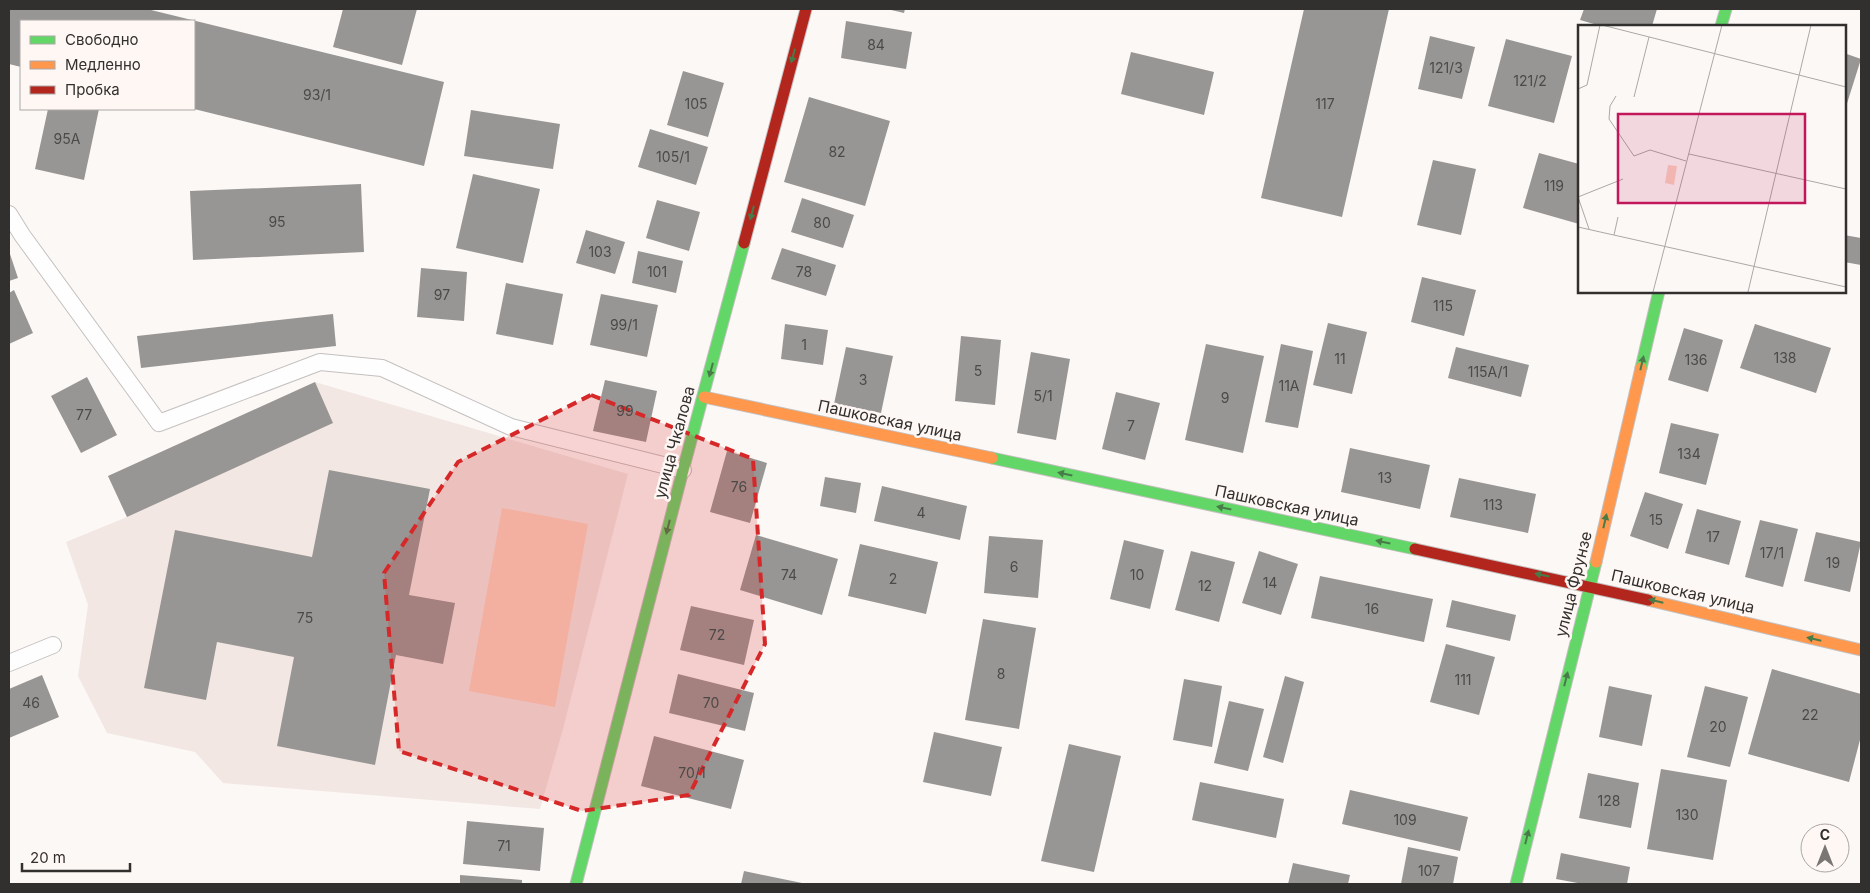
<svg xmlns="http://www.w3.org/2000/svg" width="1870" height="893" viewBox="0 0 1870 893" font-family="Inter,sans-serif">
  <style>
    .built { fill: #f2e7e3 }
    .green { fill: #fad2c0 }
    .building { fill: #989694 }
    .lines { fill: none; stroke-linecap: round; stroke-linejoin: round }
    .lane-casing { stroke: #c4c0bf; stroke-width: 18 }
    .fast-casing { stroke: #c4c0bf; stroke-width: 13 }
    .slow-casing { stroke: #c4c0bf; stroke-width: 13 }
    .jam-casing { stroke: #c4c0bf; stroke-width: 13 }
    .lane { stroke: #fffefe; stroke-width: 16 }
    .fast { stroke: #63d668; stroke-width: 11 }
    .slow { stroke: #ff974d; stroke-width: 11 }
    .jam { stroke: #b3261e; stroke-width: 11 }
    .oneway { fill: #487b48 }
    .marked { fill: #d62828; fill-opacity: 0.2; stroke: #d62828; stroke-width: 4; stroke-dasharray: 10 6; stroke-linejoin: round }
    .labels { text-anchor: middle; stroke-width: 5; stroke-linejoin: round; paint-order: stroke }
    .number-label { font-size: 14px; fill: #4c4a48 }
    .street-label { font-size: 16px; fill: #32302e; stroke: #fef7f4 }
    .inset-road { fill: none; stroke: #aba8a6; stroke-width: 1 }
    .view { fill: #c2185b; fill-opacity: 0.15; stroke: #c2185b; stroke-width: 2.5 }
    .inset-edge { fill: none; stroke: #32302e; stroke-width: 2.5 }
  </style>
  <rect width="100%" height="100%" fill="#fcf8f6"/>
  <path class="built" d="M315,382l313,92 -65,255 -23,80 -317,-26 -28,-31 -88,-19 -29,-57 10,-71 -22,-63 61,-25 -19,-41z"/>
  <path class="green" d="M502,508l86,16 -33,183 -86,-16z"/>
  <path class="building" d="M9,9h138l297,73 -20,84 -230,-57v-88h-173v46l-12,-3z
    M343,9h74l-15,56 -69,-18z
    M887,9h18l-1,4z
    M1304,9h85l-47,208 -81,-19z
    M1584,9h73l-5,17h-51l-21,-6z
    M846,21l66,11 -6,37 -65,-11z
    M1430,36l45,11 -13,52 -44,-10z
    M1506,39l66,17 -18,67 -66,-17z
    M1131,52l83,20 -10,43 -83,-21z
    M1844,53l17,6 -17,54z
    M683,71l41,12 -16,54 -41,-12z
    M809,97l81,24 -25,85 -81,-24z
    M48,109h51l-15,71 -49,-11z
    M471,110l89,14 -7,45 -89,-13z
    M650,129l58,18 -12,38 -58,-18z
    M1539,153l40,11v60l-56,-16z
    M1433,160l43,9 -15,66 -44,-10z
    M473,174l67,15 -17,74 -67,-15z
    M361,184l3,68 -171,8 -3,-69z
    M802,198l52,17 -11,33 -52,-16z
    M657,200l43,12 -11,39 -43,-13z
    M586,230l39,12 -10,32 -39,-11z
    M1844,235l17,3v27l-17,-3z
    M782,248l54,17 -10,31 -55,-17z
    M9,251l9,27 -9,3z
    M638,251l45,10 -7,32 -44,-10z
    M421,268l46,4 -3,49 -47,-4z
    M1422,277l54,13 -12,46 -53,-14z
    M506,283l57,11 -10,51 -57,-11z
    M14,290l19,43 -24,11v-51z
    M601,294l57,11 -11,52 -57,-12z
    M333,314l3,32 -195,22 -4,-32z
    M1328,323l39,9 -15,62 -39,-9z
    M785,324l43,6 -5,35 -42,-6z
    M1755,324l76,24 -15,45 -76,-25z
    M1684,328l39,12 -15,52 -40,-12z
    M961,336l40,4 -6,65 -40,-4z
    M1206,344l58,12 -21,97 -58,-13z
    M1281,344l32,7 -15,77 -33,-6z
    M846,347l47,9 -12,57 -47,-9z
    M1456,347l73,18 -8,32 -73,-19z
    M1031,352l39,7 -14,81 -39,-7z
    M87,377l30,58 -36,18 -30,-57z
    M605,380l52,11 -11,51 -53,-11z
    M315,382l18,41 -206,94 -19,-41z
    M1116,392l44,11 -15,57 -43,-11z
    M1671,423l48,11 -13,51 -47,-12z
    M1350,448l80,17 -10,44 -79,-17z
    M727,451l40,12 -17,60 -40,-11z
    M329,470l101,19 -21,106 46,8 -12,61 -47,-9 -21,110 -98,-19 17,-89 -77,-15 -11,58 -62,-12 31,-158 137,27z
    M825,477l36,6 -5,30 -36,-7z
    M1459,478l77,16 -8,39 -78,-16z
    M882,486l85,20 -7,34 -86,-19z
    M1645,492l38,12 -15,45 -38,-13z
    M1697,509l44,12 -12,44 -44,-12z
    M1760,520l38,9 -15,58 -38,-10z
    M1816,532l45,10 -11,50 -46,-11z
    M756,535l82,24 -16,56 -82,-25z
    M989,536l54,4 -5,58 -54,-5z
    M1124,540l40,10 -14,59 -40,-10z
    M860,544l78,18 -12,52 -78,-18z
    M1191,551l44,11 -16,60 -44,-12z
    M1259,551l39,13 -17,51 -39,-12z
    M1320,576l113,23 -9,43 -113,-24z
    M1452,600l64,15 -6,26 -64,-14z
    M691,606l63,14 -10,45 -64,-15z
    M983,619l53,9 -17,101 -54,-9z
    M1446,644l49,13 -16,58 -49,-13z
    M1772,669l89,25v42l-12,46 -101,-28z
    M678,674l76,19 -9,38 -76,-18z
    M42,675l17,42 -50,21v-49z
    M1285,676l19,6 -21,81 -20,-6z
    M1184,679l38,7 -10,61 -39,-7z
    M1609,686l43,9 -10,51 -43,-9z
    M1705,686l43,11 -18,70 -43,-10z
    M1229,701l35,8 -16,62 -34,-8z
    M934,732l68,15 -11,49 -68,-14z
    M654,736l90,24 -13,49 -90,-23z
    M1069,744l52,12 -27,116 -53,-11z
    M1661,769l66,11 -14,80 -66,-11z
    M1588,773l51,10 -8,45 -52,-10z
    M1200,782l84,17 -8,39 -84,-18z
    M1350,790l118,27 -8,34 -118,-27z
    M467,821l77,7 -4,43 -77,-7z
    M1408,847l50,10 -5,27h-52z
    M1561,853l69,14 -3,17h-44l-27,-5z
    M1293,863l57,12 -2,9h-60z
    M744,871l58,12v1h-61z
    M460,875l62,5v4h-62z"/>
  <g class="lines">
    <g class="lane-casing">
      <path id="lane" d="M9,214l13,21 137,188 161,-61 62,6 129,59 172,43
        M9,663l44,-18"/>
    </g>
    <g class="fast-casing">
      <path id="fast" d="M1721,26l5,-17
        M1641,368l18,-77
        M992,458l423,91
        M576,884l107,-414 61,-227
        M1516,884l80,-322"/>
    </g>
    <g class="slow-casing">
      <path id="slow" d="M704,397l288,61
        M1596,562l45,-194
        M1648,600l213,50"/>
    </g>
    <g class="jam-casing">
      <path id="jam" d="M744,243l62,-234
        M1415,549l233,51"/>
    </g>
    <use href="#lane" class="lane"/>
    <use href="#fast" class="fast"/>
    <use href="#slow" class="slow"/>
    <use href="#jam" class="jam"/>
  </g>
  <defs><path id="oneway-solid" d="M-6-.8H1V-3.2L6.5 0L1 3.2V.8H-6Z" transform="scale(1.25)"/></defs>
  <g class="oneway">
    <use href="#oneway-solid" transform="translate(793 56) rotate(105)"/>
    <use href="#oneway-solid" transform="translate(752 213) rotate(105)"/>
    <use href="#oneway-solid" transform="translate(1642 363) rotate(-77)"/>
    <use href="#oneway-solid" transform="translate(711 370) rotate(105)"/>
    <use href="#oneway-solid" transform="translate(1065 474) rotate(-168)"/>
    <use href="#oneway-solid" transform="translate(1224 508) rotate(-168)"/>
    <use href="#oneway-solid" transform="translate(1605 521) rotate(-77)"/>
    <use href="#oneway-solid" transform="translate(668 527) rotate(104)"/>
    <use href="#oneway-solid" transform="translate(1383 542) rotate(-168)"/>
    <use href="#oneway-solid" transform="translate(1542 575) rotate(-168)"/>
    <use href="#oneway-solid" transform="translate(1656 601) rotate(-167)"/>
    <use href="#oneway-solid" transform="translate(1814 639) rotate(-167)"/>
    <use href="#oneway-solid" transform="translate(1566 679) rotate(-76)"/>
    <use href="#oneway-solid" transform="translate(1527 837) rotate(-76)"/>
  </g>
  <path class="marked" d="M591,395l162,64 12,185 -76,151 -107,16 -183,-60 -15,-178 74,-111z"/>
  <g class="labels">
    <g class="number-label">
      <text x="876" y="50">84</text>
      <text x="1446" y="73">121/3</text>
      <text x="1530" y="86">121/2</text>
      <text x="317" y="100">93/1</text>
      <text x="696" y="109">105</text>
      <text x="1325" y="109">117</text>
      <text x="67" y="144">95А</text>
      <text x="837" y="157">82</text>
      <text x="673" y="162">105/1</text>
      <text x="1554" y="191">119</text>
      <text x="277" y="227">95</text>
      <text x="822" y="228">80</text>
      <text x="600" y="257">103</text>
      <text x="657" y="277">101</text>
      <text x="804" y="277">78</text>
      <text x="442" y="300">97</text>
      <text x="1443" y="311">115</text>
      <text x="624" y="330">99/1</text>
      <text x="804" y="350">1</text>
      <text x="1785" y="363">138</text>
      <text x="1340" y="364">11</text>
      <text x="1696" y="365">136</text>
      <text x="978" y="376">5</text>
      <text x="1488" y="377">115А/1</text>
      <text x="863" y="385">3</text>
      <text x="1289" y="391">11А</text>
      <text x="1043" y="401">5/1</text>
      <text x="1225" y="403">9</text>
      <text x="625" y="416">99</text>
      <text x="84" y="420">77</text>
      <text x="1131" y="431">7</text>
      <text x="1689" y="459">134</text>
      <text x="1385" y="483">13</text>
      <text x="739" y="492">76</text>
      <text x="1493" y="510">113</text>
      <text x="921" y="518">4</text>
      <text x="1656" y="525">15</text>
      <text x="1713" y="542">17</text>
      <text x="1772" y="558">17/1</text>
      <text x="1833" y="568">19</text>
      <text x="1014" y="572">6</text>
      <text x="789" y="580">74</text>
      <text x="1137" y="580">10</text>
      <text x="893" y="584">2</text>
      <text x="1270" y="588">14</text>
      <text x="1205" y="591">12</text>
      <text x="1372" y="614">16</text>
      <text x="305" y="623">75</text>
      <text x="717" y="640">72</text>
      <text x="1001" y="679">8</text>
      <text x="1463" y="685">111</text>
      <text x="31" y="708">46</text>
      <text x="711" y="708">70</text>
      <text x="1810" y="720">22</text>
      <text x="1718" y="732">20</text>
      <text x="692" y="778">70/1</text>
      <text x="1609" y="806">128</text>
      <text x="1687" y="820">130</text>
      <text x="1405" y="825">109</text>
      <text x="504" y="851">71</text>
      <text x="1429" y="876">107</text>
    </g>
    <g class="street-label">
      <text transform="translate(890 420) rotate(12)" y="6">Пашковская улица</text>
      <text transform="translate(674 442) rotate(-75)" y="6">улица Чкалова</text>
      <text transform="translate(1287 505) rotate(12)" y="6">Пашковская улица</text>
      <text transform="translate(1573 584) rotate(-76)" y="6">улица Фрунзе</text>
      <text transform="translate(1683 591) rotate(13)" y="6">Пашковская улица</text>
    </g>
  </g>
  <g transform="translate(1578 25)">
    <rect width="268" height="268" fill="#fcf8f6"/>
    <path d="M90,140l9,1 -3,19 -9,-2z" fill="#fad2c0"/>
    <path class="inset-road" d="M24,0l244,62M0,64l9,-4 13,-60M38,71l-6,10 -1,13 25,37 16,-6 36,11M56,72l15,-60M111,129l157,35M0,172l45,-18M0,172l11,32M0,202l268,60M36,210l4,-18M75,267l69,-267M170,267l63,-267"/>
    <path class="view" d="M40,89h187v89h-187z"/>
    <rect width="268" height="268" class="inset-edge"/>
  </g>
  <rect width="1870" height="893" fill="none" stroke="#32302e" stroke-width="20"/>
  <rect x="20" y="20" width="175" height="90" fill="#fef7f4" stroke="#aca7a5"/>
  <rect x="30" y="36" width="25" height="8" fill="#63d668" stroke="#aca7a5"/>
  <text x="65" y="45" font-size="15" fill="#32302e">Свободно</text>
  <rect x="30" y="61" width="25" height="8" fill="#ff974d" stroke="#aca7a5"/>
  <text x="65" y="70" font-size="15" fill="#32302e">Медленно</text>
  <rect x="30" y="86" width="25" height="8" fill="#b3261e" stroke="#aca7a5"/>
  <text x="65" y="95" font-size="15" fill="#32302e">Пробка</text>
  <g transform="translate(1825 848)"><circle r="24" fill="#fef7f4" stroke="#aca7a5"/>
  <path d="M0-4L9 19L0 12L-9 19Z" fill="#797674"/>
  <text y="-8" font-size="14" font-weight="bold" text-anchor="middle" fill="#32302e">С</text>
  </g>
  <path d="M22 863v8h108v-8" fill="none" stroke="#32302e" stroke-width="2.5"/>
  <text x="30" y="863" font-size="15" fill="#32302e" stroke="#fef7f4" stroke-width="4" paint-order="stroke">20 m</text>
</svg>
